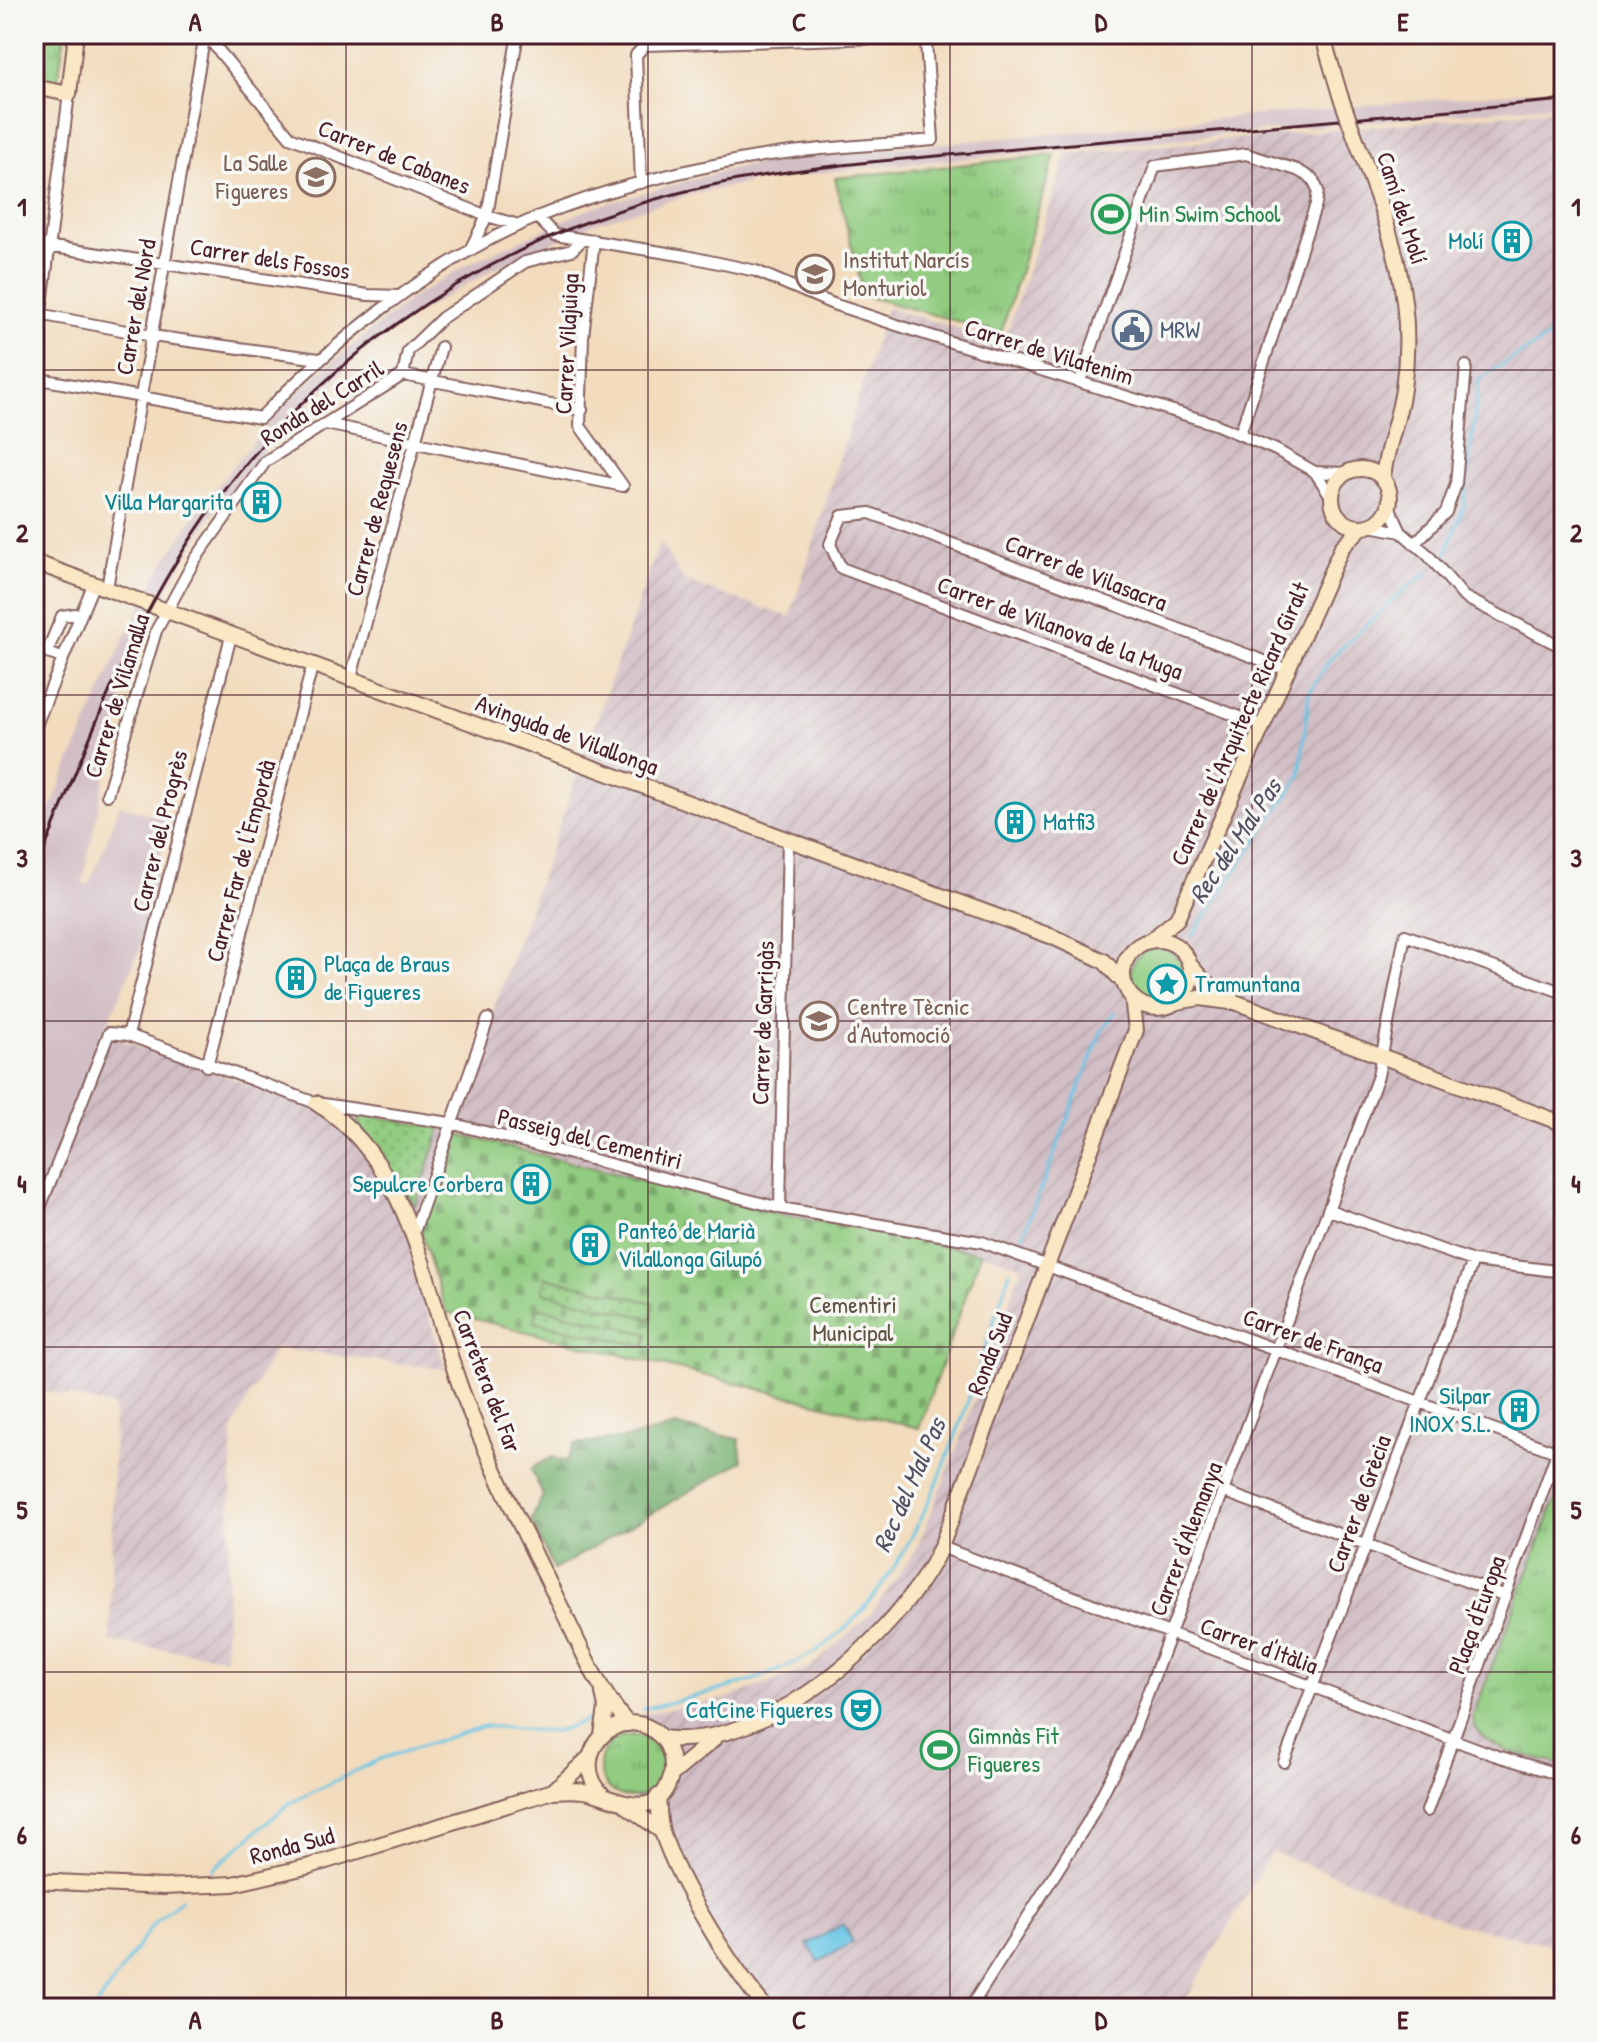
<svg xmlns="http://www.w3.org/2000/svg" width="1598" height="2042" viewBox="0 0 1598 2042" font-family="'Patrick Hand',sans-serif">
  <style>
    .industrial { fill: url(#industrial-furrows) }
    .railway { fill: #d2bec5 }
    .grass { fill: url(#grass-tufts); stroke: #6e7656; stroke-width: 2 }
    .forest { fill: url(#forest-firs); stroke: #5f684c; stroke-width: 2 }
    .cemetery { fill: url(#cemetery-stones); stroke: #6e7656; stroke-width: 2 }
    .garden { fill: url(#garden-dots); stroke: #6e7656; stroke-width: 2 }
    .water { fill: #67c6e5; stroke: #587288; stroke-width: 2 }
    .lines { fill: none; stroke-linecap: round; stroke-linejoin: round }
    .stream { stroke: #67c6e5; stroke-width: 3 }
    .street-tunnel { stroke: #d0b6a0; stroke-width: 10; stroke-dasharray: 10 5; stroke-linecap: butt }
    .street-casing { stroke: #85615e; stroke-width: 14 }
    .secondary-casing { stroke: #85615e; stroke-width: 18 }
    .street { stroke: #fff; stroke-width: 10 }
    .secondary { stroke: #fae7c3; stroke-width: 14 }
    .rail { stroke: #4a1f2b; stroke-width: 3 }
    .secondary-bridge-casing { stroke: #85615e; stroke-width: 18; stroke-linecap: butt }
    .secondary-bridge { stroke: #fae7c3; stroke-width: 14 }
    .grid { fill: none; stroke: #4a1f2b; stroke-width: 2; stroke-opacity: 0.55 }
    .labels { text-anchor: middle; stroke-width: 7; stroke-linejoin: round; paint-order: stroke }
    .street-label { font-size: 24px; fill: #4a1f2b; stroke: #f6f6f2 }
    .education-label { font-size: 24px; fill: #785e54; stroke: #f6f6f2; text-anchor: start }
    .leisure-label { font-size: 24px; fill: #27864d; stroke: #f6f6f2; text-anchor: start }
    .culture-label { font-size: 24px; fill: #0d838f; stroke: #f6f6f2; text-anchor: end }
    .service-label { font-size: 24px; fill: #4e5e75; stroke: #f6f6f2; text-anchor: start }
    .park-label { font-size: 24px; fill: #5f5344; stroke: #f6f6f2 }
    .water-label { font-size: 26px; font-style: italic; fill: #535163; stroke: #f6f6f2 }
    .neatline { fill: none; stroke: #4a1f2b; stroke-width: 3 }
    .grid-label { font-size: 26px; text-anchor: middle; font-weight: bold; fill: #4a1f2b }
  </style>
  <defs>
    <pattern id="industrial-furrows" width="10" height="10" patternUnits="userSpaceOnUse" patternTransform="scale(2)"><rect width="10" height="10" fill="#d2bec5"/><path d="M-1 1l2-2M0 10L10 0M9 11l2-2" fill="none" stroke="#b6a3a9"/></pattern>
    <pattern id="grass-tufts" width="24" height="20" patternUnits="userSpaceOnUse" patternTransform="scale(2)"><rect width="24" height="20" fill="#91cc80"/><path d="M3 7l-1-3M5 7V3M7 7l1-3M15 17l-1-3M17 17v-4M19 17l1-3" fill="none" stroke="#78a569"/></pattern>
    <pattern id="forest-firs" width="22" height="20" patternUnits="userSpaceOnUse" patternTransform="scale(2)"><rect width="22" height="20" fill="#74b06e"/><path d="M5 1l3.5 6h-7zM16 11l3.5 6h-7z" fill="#618f5b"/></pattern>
    <pattern id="cemetery-stones" width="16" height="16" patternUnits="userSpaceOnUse" patternTransform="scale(2)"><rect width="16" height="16" fill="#91cc80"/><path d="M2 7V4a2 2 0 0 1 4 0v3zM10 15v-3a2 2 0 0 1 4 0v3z" fill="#78a569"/></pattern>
    <pattern id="garden-dots" width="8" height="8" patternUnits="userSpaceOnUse" patternTransform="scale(2)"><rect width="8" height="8" fill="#91cc80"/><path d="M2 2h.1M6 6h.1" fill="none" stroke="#78a569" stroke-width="1.8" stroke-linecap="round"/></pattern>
  </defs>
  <rect width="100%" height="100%" fill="#f6f6f2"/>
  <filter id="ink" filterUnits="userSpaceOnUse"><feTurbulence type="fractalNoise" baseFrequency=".0125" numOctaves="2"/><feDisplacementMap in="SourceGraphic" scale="16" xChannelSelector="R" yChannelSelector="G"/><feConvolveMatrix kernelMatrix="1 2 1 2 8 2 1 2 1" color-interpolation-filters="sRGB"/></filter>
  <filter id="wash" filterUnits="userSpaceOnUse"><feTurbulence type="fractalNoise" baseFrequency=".006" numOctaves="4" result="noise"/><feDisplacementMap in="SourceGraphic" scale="32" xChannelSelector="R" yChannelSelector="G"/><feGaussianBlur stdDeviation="1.8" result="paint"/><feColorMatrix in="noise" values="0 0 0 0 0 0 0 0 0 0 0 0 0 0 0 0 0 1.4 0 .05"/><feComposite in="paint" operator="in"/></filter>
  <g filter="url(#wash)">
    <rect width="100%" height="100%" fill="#f2dcbd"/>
    <path class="industrial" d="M1564,109v207l-7,5 7,102v1525l-111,-25 -60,-27 -122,-44 -90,156h-423l-102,-175 -23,-16 10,-103 81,-15 86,-31 61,-54 45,-64 43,-107 63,-177 -48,-15 -43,-7v-4l-146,-24 -334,-86 -41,124 35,115 -170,-21 -42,80 -8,229 -115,-15 4,-235 -80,-19v-192l67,-163 206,72 144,24 209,-587 24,39 106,36 96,-309 118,33 63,-187z"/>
    <path class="railway" d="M1564,88v16l-695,63 -114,14 -66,14 -94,28 -102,46 -75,44 -53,38 -79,74 -47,56 -30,38 -60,99 -21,54 -46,211 7,2 31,-80 49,15 -28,126 -107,250v-347l30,-73 60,-137 33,-65 40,-63 78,-96 42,-41 92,-74 57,-35 127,-58 153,-42 124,-15z"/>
    <path class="grass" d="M34,34h31l-8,50 -23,-5z
      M1055,155l-54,178 -137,-37 -29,-118z
      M1131 974a26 26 0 1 1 52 0a26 26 0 1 1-52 0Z
      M1564,1477v288c-27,-7 -90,-14 -91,-49z
      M600 1766a31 31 0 1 1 62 0a31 31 0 1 1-62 0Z"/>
    <path class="forest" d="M676,1426l63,13 3,22 -188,109 -23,-49 12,-26 -12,-26 21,-12 14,5 9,-18 53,-6z"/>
    <path class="cemetery" d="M453,1133l332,83 147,25v3l49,9 -62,175 -473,-116 -25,-80z"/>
    <path class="garden" d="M361,1114l80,14 -26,77 -57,-81z
      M545,1277l109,26 -2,16 -110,-27z
      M538,1307l110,27 -3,12 -111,-24z"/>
    <path class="water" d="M843,1924l10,18 -34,20 -11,-18z"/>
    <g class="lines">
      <path class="stream" d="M1446,554l18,-48 15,-127 85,-51
        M1192,936l108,-160 9,-83 21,-34 76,-71 22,-15
        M1023,1235l78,-203 14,-20
        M643,1709c57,-14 116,-25 168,-55 111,-64 159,-266 199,-382
        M213,1869l77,-66 90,-44 104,-33 71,6 35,-13
        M95,2008l59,-85 27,-24"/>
    </g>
  </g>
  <g filter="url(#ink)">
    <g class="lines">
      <path class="street-tunnel" d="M34,869l7,3"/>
      <g class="street-casing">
        <path id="street" d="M205,34l85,103 197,79 32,9
          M538,218l17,17 131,21 70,15 77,33 79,26 303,94 61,26 39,22 16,24
          M594,240l-11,97 -3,89 43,60
          M34,244l334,51 32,1
          M470,250l17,-34 30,-177
          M34,313l118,23 167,23
          M34,366l35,-272
          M403,375l5,-24 34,-33 83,-56 47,-12 9,-9
          M34,378l226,40c71,-74 164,-149 257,-192 71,-33 152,-53 228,-67 61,-11 126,-13 188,-19l-7,-98 -12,-5 -269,8 -9,10 5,128
          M1080,381l75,-215 91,-12 51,16 16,9 5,12 -2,13 -76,230
          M326,424l297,62
          M1315,472l31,1
          M1389,506l12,26
          M1370,526l31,6 26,22 37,43 100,51
          M1414,544l32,-32 10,-28 10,-118
          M107,588l98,-554
          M63,659l-16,-7 15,-36 20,-3
          M350,681l91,-334
          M1264,726l-423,-158 -11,-24 12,-28 28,-3 418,157
          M34,730l59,-145
          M107,795l49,-164 38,-70 72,-100 137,-86 179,35
          M128,1035l103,-399
          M207,1066l105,-399
          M780,1208l8,-369
          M1329,1210l144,51 91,11
          M34,1223l75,-190 19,2 188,68 134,20 330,85 202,34 582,213
          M413,1235l75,-216
          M1225,1492l281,104
          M941,1547l553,208 70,21
          M1284,1762l189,-501
          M1427,1811l137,-378
          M970,2008l118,-186 43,-84 247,-662 27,-141 159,58"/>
      </g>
      <g class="secondary-casing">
        <path id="secondary" d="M1322,34l18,61
          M34,87l35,7 7,-60
          M1354,134c33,88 63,158 49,255 -4,31 -17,57 -20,89
          M1332 498a29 29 0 1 1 58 0a29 29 0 1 1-58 0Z
          M34,562l1019,375 51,24 21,23
          M1123 974a34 34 0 1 1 68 0a34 34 0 1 1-68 0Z
          M1150,941l27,-22 165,-372 20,-20
          M1189,964l15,17 31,21 329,122
          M1177,1002l23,-4 30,4
          M316,1103c98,58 110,194 147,291 27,71 62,141 96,209 21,42 38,86 69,121
          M602,1735l4,-27 -3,-15
          M662,1738c104,14 237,-102 279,-191l195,-517 -4,-33
          M671,1775l42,-35
          M553,1791l37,-34
          M658,1796c1,11 1,25 4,36 17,52 69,135 104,176
          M627,1806l34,25
          M34,1881l130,6 69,-3 77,-18 243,-75c12,-1 24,-2 36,1 29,7 69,32 82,-16 3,-14 -1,-30 -11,-40 -38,-39 -99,20 -55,61"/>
      </g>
      <use href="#street" class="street"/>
      <use href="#secondary" class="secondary"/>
      <path class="rail" d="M34,875c42,-102 80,-208 136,-303 117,-199 313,-337 538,-386 53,-12 108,-18 162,-24l694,-62"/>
      <g class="secondary-bridge-casing">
        <path id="secondary-bridge" d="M1340,95l14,39"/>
      </g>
      <use href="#secondary-bridge" class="secondary-bridge"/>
    </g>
  </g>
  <path class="grid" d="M346,34v1974M648,34v1974M950,34v1974M1252,34v1974M34,370h1530M34,695h1530M34,1021h1530M34,1347h1530M34,1672h1530"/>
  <defs>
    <g id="school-ring" transform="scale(2)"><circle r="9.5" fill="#f6f6f2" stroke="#8d6e63" stroke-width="1.5"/><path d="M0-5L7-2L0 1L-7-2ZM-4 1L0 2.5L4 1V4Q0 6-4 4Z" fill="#8d6e63"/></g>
    <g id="stadium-ring" transform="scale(2)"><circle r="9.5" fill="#f6f6f2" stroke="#2e9e5b" stroke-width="1.5"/><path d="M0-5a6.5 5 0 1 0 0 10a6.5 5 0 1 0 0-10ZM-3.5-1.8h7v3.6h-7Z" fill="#2e9e5b"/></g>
    <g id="building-ring" transform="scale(2)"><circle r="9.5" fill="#f6f6f2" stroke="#0f9aa8" stroke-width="1.5"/><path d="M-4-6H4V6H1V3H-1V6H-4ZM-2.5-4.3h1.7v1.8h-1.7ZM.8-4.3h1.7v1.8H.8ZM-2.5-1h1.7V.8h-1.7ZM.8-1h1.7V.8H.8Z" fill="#0f9aa8"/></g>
    <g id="civic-ring" transform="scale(2)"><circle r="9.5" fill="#f6f6f2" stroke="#5c6f8a" stroke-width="1.5"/><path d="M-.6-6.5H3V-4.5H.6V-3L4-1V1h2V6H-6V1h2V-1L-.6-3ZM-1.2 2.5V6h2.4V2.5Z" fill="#5c6f8a"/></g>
    <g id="sight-ring" transform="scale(2)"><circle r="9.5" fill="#f6f6f2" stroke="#0f9aa8" stroke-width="1.5"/><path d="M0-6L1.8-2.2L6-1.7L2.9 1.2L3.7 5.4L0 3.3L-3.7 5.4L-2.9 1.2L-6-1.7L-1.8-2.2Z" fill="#0f9aa8"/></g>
    <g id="theatre-ring" transform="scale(2)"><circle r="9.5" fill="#f6f6f2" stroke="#0f9aa8" stroke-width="1.5"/><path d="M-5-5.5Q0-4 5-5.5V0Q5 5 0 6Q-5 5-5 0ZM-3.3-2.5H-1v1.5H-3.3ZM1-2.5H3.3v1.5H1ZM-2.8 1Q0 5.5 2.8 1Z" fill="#0f9aa8"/></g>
  </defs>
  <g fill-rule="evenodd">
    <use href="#school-ring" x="316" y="177"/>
    <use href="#stadium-ring" x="1111" y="214"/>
    <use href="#building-ring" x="1512" y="241"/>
    <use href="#school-ring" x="815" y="274"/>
    <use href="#civic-ring" x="1132" y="330"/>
    <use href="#building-ring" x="261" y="502"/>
    <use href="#building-ring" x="1015" y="822"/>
    <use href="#building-ring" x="296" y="978"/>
    <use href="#sight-ring" x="1167" y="984"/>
    <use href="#school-ring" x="819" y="1021"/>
    <use href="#building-ring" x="531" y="1184"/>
    <use href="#building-ring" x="590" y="1245"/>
    <use href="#building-ring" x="1519" y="1410"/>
    <use href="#theatre-ring" x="861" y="1710"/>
    <use href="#stadium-ring" x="940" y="1750"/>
  </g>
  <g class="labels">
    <g class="street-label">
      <text transform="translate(394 157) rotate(22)" y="8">Carrer de Cabanes</text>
      <text transform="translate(1402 208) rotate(72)" y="8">Camí del Molí</text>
      <text transform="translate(270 259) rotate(9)" y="8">Carrer dels Fossos</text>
      <text transform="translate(136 307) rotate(-80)" y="8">Carrer del Nord</text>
      <text transform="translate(567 344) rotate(-87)" y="8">Carrer Vilajuiga</text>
      <text transform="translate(1049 352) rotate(17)" y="8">Carrer de Vilatenim</text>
      <text transform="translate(322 403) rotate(-32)" y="8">Ronda del Carril</text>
      <text transform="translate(377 509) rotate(-75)" y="8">Carrer de Requesens</text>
      <text transform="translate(1086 573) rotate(21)" y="8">Carrer de Vilasacra</text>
      <text transform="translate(1060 628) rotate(20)" y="8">Carrer de Vilanova de la Muga</text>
      <text transform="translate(117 696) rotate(-73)" y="8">Carrer de Vilamalla</text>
      <text transform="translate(1240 724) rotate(-66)" y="8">Carrer de l'Arquitecte Ricard Giralt</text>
      <text transform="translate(567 735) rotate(20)" y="8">Avinguda de Vilallonga</text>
      <text transform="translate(160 831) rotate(-76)" y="8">Carrer del Progrès</text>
      <text transform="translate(241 861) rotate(-75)" y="8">Carrer Far de l'Empordà</text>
      <text transform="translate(763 1023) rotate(-88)" y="8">Carrer de Garrigàs</text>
      <text transform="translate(590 1139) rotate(14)" y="8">Passeig del Cementiri</text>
      <text transform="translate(1313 1341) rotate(20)" y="8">Carrer de França</text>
      <text transform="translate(990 1354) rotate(-69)" y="8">Ronda Sud</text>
      <text transform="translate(487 1381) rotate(69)" y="8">Carretera del Far</text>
      <text transform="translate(1359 1504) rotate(-70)" y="8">Carrer de Grècia</text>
      <text transform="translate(1186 1539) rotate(-69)" y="8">Carrer d'Alemanya</text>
      <text transform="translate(1477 1615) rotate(-70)" y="8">Plaça d'Europa</text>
      <text transform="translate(1259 1646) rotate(20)" y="8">Carrer d'Itàlia</text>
      <text transform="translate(292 1846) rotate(-15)" y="8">Ronda Sud</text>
    </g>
    <g class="education-label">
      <text x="288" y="171" text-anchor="end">La Salle<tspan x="288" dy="28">Figueres</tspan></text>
      <text x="843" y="268">Institut Narcís<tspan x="843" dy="28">Monturiol</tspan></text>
      <text x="847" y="1015">Centre Tècnic<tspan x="847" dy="28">d'Automoció</tspan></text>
    </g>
    <g class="leisure-label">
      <text x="1139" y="222">Min Swim School</text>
      <text x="968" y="1744">Gimnàs Fit<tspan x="968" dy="28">Figueres</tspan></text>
    </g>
    <g class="culture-label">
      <text x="1484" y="249">Molí</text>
      <text x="233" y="510">Villa Margarita</text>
      <text x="1043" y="830" text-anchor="start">Matfi3</text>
      <text x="324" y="972" text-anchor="start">Plaça de Braus<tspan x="324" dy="28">de Figueres</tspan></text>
      <text x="1195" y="992" text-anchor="start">Tramuntana</text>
      <text x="503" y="1192">Sepulcre Corbera</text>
      <text x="618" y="1239" text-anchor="start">Panteó de Marià<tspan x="618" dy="28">Vilallonga Gilupó</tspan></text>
      <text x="1491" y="1404">Silpar<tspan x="1491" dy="28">INOX S.L.</tspan></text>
      <text x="833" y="1718">CatCine Figueres</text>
    </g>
    <g class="service-label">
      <text x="1160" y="338">MRW</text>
    </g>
    <g class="park-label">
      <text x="853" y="1313">Cementiri<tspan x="853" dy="28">Municipal</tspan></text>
    </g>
    <g class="water-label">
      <text transform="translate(1235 841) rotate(-56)" y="9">Rec del Mal Pas</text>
      <text transform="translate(909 1485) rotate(-66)" y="9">Rec del Mal Pas</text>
    </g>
  </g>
  <rect width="1598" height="2042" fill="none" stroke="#f6f6f2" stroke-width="88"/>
  <rect x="44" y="44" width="1510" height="1954" class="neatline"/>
  <g class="grid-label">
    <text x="195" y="31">A</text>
    <text x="497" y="31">B</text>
    <text x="799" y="31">C</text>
    <text x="1101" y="31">D</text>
    <text x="1403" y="31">E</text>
    <text x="22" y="216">1</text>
    <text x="1576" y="216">1</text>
    <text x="22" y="542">2</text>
    <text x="1576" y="542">2</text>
    <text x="22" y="867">3</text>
    <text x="1576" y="867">3</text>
    <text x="22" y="1193">4</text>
    <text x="1576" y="1193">4</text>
    <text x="22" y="1519">5</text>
    <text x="1576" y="1519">5</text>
    <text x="22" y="1844">6</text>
    <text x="1576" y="1844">6</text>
    <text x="195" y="2029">A</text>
    <text x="497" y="2029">B</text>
    <text x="799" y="2029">C</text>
    <text x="1101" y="2029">D</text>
    <text x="1403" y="2029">E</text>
  </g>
</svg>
